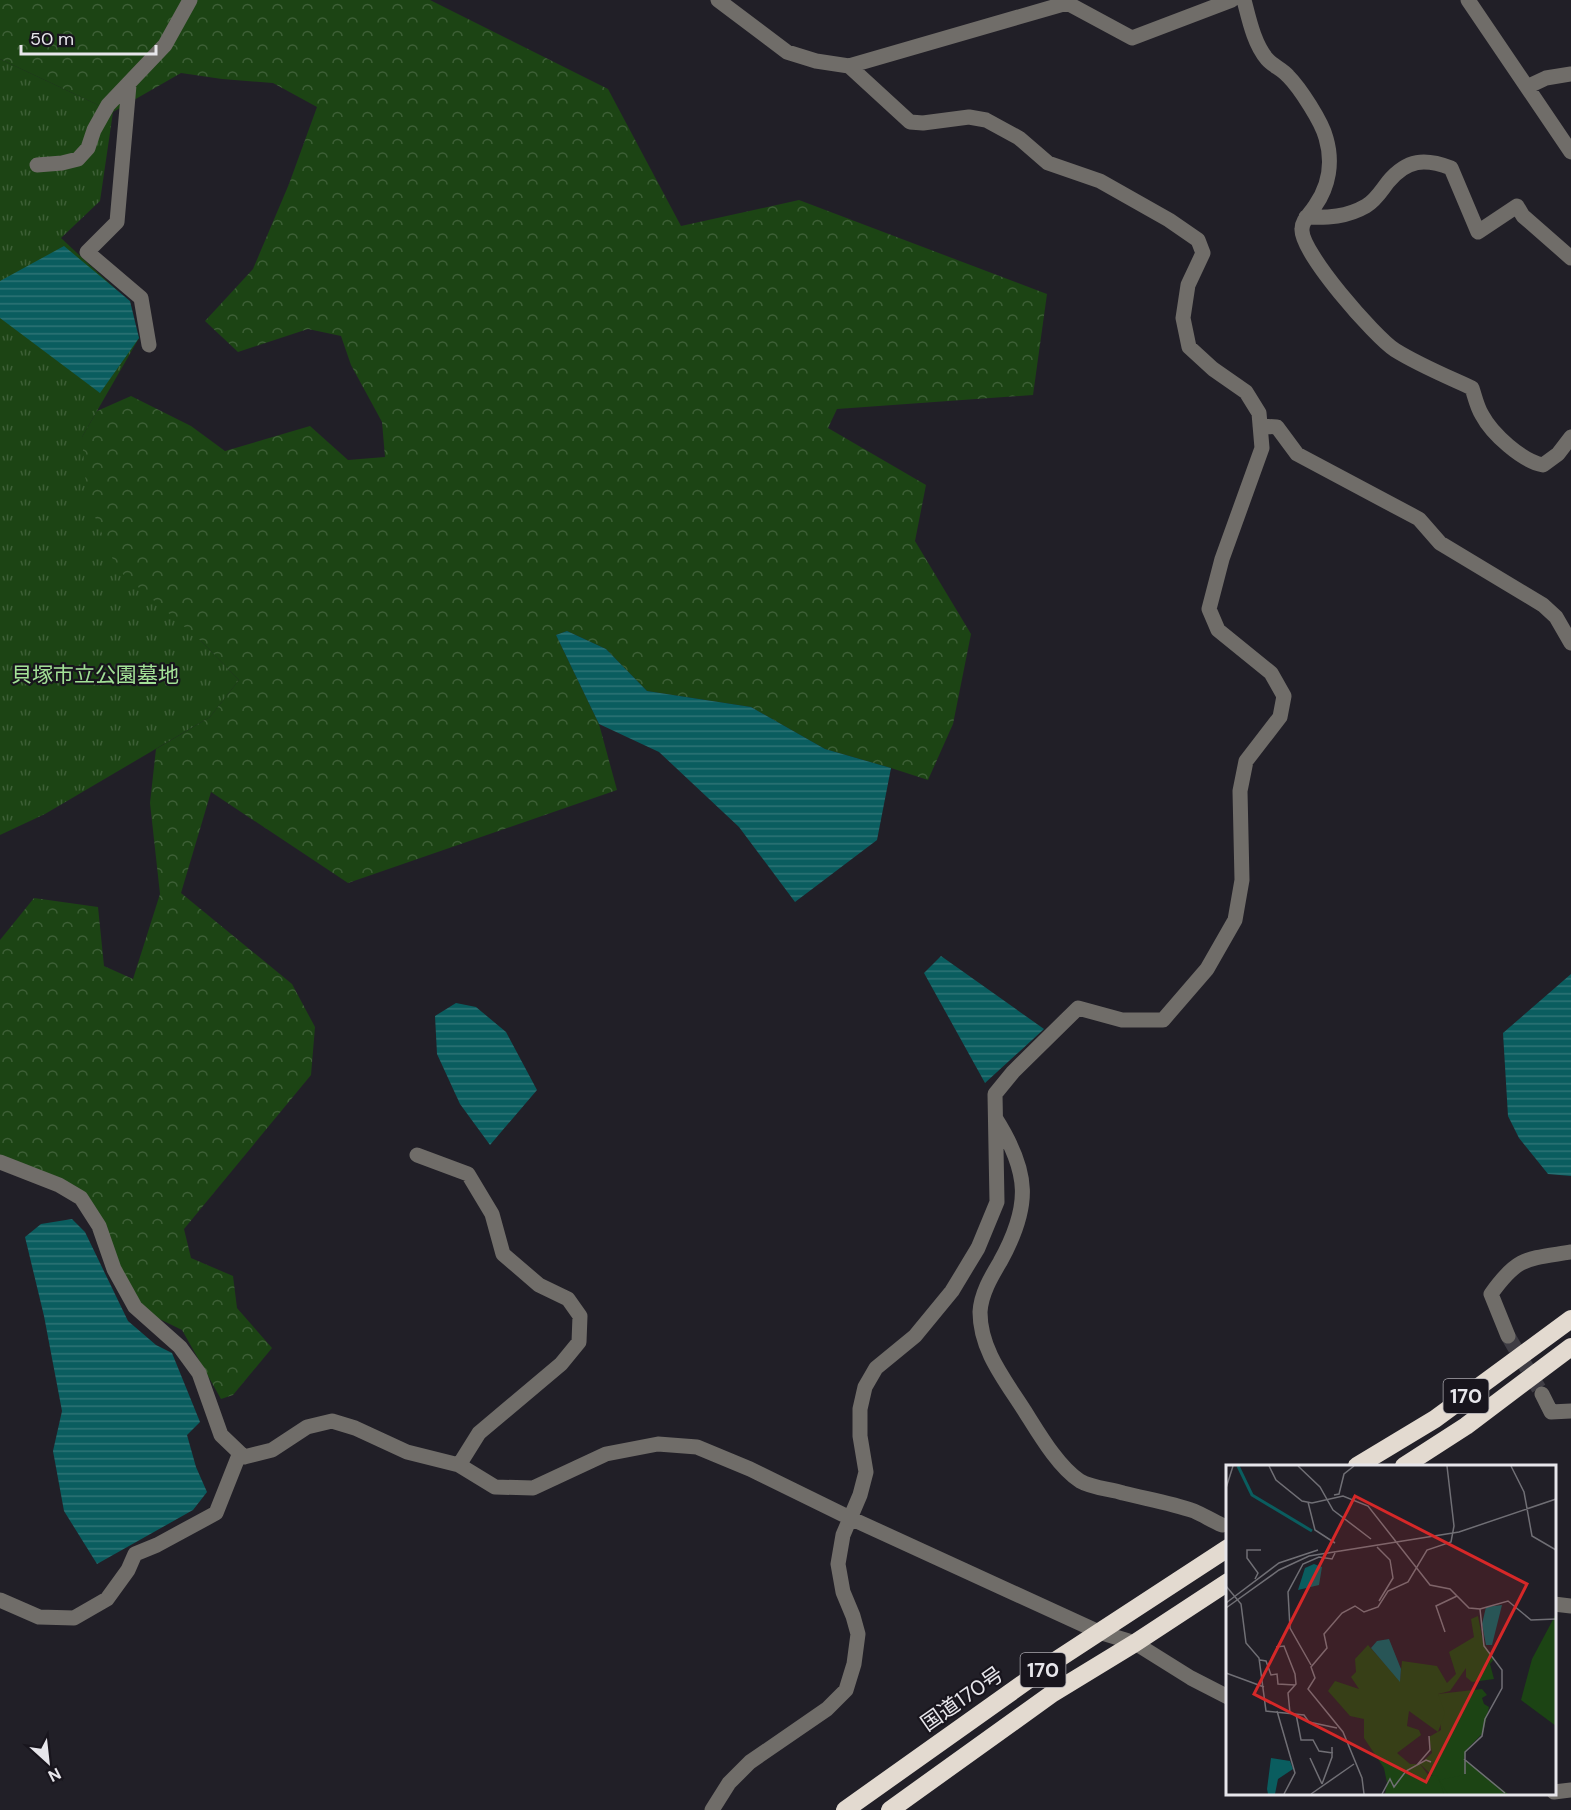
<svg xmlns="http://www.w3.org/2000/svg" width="1571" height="1810" viewBox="0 0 1571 1810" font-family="'DM Sans','Noto Sans JP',sans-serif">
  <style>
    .grass { fill: url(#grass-tufts) }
    .forest { fill: url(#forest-crowns) }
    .water { fill: url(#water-rules) }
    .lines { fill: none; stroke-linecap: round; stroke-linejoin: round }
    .minor-tunnel { stroke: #3f3d44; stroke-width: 15; stroke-dasharray: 15 8; stroke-linecap: butt }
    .minor { stroke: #706d69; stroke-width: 15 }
    .highway { stroke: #e3dad0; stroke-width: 18 }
    .labels { text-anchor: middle; stroke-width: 4.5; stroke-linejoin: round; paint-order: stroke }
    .shield { fill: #18151d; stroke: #a9a7ad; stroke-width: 1.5 }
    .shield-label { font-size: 20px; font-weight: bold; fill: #e7e6eb }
    .park-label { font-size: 21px; fill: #a3e197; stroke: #18151d }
    .street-label { font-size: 21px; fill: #e7e6eb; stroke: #18151d }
    .inset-river { fill: none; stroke: #0a5d5f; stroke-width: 3 }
    .inset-road { fill: none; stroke: #706f75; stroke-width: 1.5 }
    .view { fill: #d62828; fill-opacity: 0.15; stroke: #d62828; stroke-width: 3 }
    .inset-edge { fill: none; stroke: #e7e6eb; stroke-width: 3 }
  </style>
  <defs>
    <pattern id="grass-tufts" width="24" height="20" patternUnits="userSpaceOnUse" patternTransform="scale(1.5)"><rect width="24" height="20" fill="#1c4414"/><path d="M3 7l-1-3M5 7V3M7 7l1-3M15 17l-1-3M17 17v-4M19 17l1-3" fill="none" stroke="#3d5f36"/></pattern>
    <pattern id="forest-crowns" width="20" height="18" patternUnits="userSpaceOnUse" patternTransform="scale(1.5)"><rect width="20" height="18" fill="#1c4414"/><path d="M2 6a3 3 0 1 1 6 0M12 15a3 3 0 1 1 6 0" fill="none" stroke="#3d5f36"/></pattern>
    <pattern id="water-rules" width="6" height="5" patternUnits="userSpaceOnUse" patternTransform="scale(1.5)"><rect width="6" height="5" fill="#0a5d5f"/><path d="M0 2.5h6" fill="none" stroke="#2e7476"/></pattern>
  </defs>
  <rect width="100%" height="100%" fill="#211f27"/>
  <path class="grass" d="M0,59l113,53 -13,89 -39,37 63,59 15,41 -57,99 119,204 38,39 -29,37 -165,97 -45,21z"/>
  <path class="forest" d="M0,0h430l178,89 73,137 118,-26 248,94 -14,101 -196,14 -9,19 98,57 -11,56 56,93 -18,90 -25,56 -37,-12 -66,-19 -74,-42 -104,-16 -41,-42 -39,-18 -11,4 43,89 18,66 -269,93 -137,-91 -30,101 111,91 23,43 -4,48 -127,154 7,29 42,18 4,32 35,40 -39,47 -12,4 -39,-69 -47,-23 -54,-109 -81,-36v-222l34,-42 64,9 6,59 29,13 27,-85 -10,-91 6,-54 54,-32 29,-37 -38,-39 -84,-72 -30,-71 -5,-61 15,-26 34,-15 60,30 34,25 85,-25 38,34 37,-3 -3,-35 -31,-57 -10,-29 -33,-7 -70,23 -33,-31 48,-52 36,-85 28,-77 -44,-24 -51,-4 -41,-6 -68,39 -113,-53z"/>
  <path class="water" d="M64,246l66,55 9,37 -39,55 -100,-75v-37z
    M567,631l39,18 41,42 104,16 74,42 66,19 -14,72 -82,62 -56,-75 -80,-75 -60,-28 -43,-89z
    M941,956l103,73 -59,54 -61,-110z
    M1571,974v202l-23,-2 -29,-36 -11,-22 -5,-83z
    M456,1003l20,4 30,25 31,58 -47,55 -30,-41 -23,-50 -2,-38z
    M72,1219l13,13 43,89 28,24 16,8 28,69 -13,13 9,32 11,25 -14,18 -96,54 -33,-53 -11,-60 9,-40 -18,-95 -19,-79 16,-13z"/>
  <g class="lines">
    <path class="minor-tunnel" d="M1508,1336l34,58"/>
    <path class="minor" d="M718,0l69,52 29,9 33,5 218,-63 65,35 100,-38
      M1244,0c5,19 10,44 23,59 6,7 15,10 21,17 12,12 34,46 38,62 7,24 3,48 -11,68 -5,8 -13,14 -13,23 -2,23 73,108 93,121 24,15 51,26 77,38 3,9 5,19 10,27 10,19 40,46 61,50l15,-11 13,-17
      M1468,0l103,152
      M129,85l-12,137 -30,30 54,46 8,47
      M1527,87l19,-9 25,-4
      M37,165l25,-2 16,-4 10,-11 6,-18 14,-25 57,-60 25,-45
      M1306,217c22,1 41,0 60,-11 10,-6 15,-15 22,-24 19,-23 37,-24 63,-14l27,64 39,-26 6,10 48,42
      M1260,426l17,1 20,27 122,65 21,24 103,62 13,12 15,26
      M996,1119c34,54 35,87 4,143 -9,15 -19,32 -20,50 0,38 25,68 44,98 14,22 34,57 56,71 12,7 30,8 43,12 24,6 48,10 71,18 9,4 19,10 28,14
      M417,1155l51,19 24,40 11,40 36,31 29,14 12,17 -1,26 -18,22 -82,69 -20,32
      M0,1162l59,23 22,13 18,28 15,43 21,38 45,40 19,26 22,62 23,22 28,-7 35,-23 25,-6 23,7 52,24 52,13 36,22 38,1 73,-34 52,-10 39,3 53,22 100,49 249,114 36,11 56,35 37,19
      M1508,1336l-17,-42c27,-38 36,-35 80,-42
      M1542,1394l9,18 20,-1
      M0,1600l39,17 35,1 33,-19 21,-29 7,-16 22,-9 59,-32 23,-58 5,2
      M1554,1604l17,2
      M1554,1792l17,-2
      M712,1810l17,-27 21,-21 77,-53 19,-19 8,-26 4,-30 -5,-18 -10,-24 -5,-28 5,-29 17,-40 6,-23 -6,-36v-27l5,-22 11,-19 39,-32 37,-45 26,-43 19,-46 -2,-108 18,-22 65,-64 44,12h41l44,-51 28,-49 7,-40 -2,-89 6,-30 34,-44 4,-21 -13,-23 -53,-43 -9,-21 13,-50 40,-111 -3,-35 -13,-21 -33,-23 -24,-22 -6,-29 5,-33 15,-32 -5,-13 -29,-20 -69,-39 -52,-18 -29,-25 -33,-18 -17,-3 -46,6 -13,-1 -61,-56"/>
    <path class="highway" d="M1357,1466l78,-47 136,-100
      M1404,1466l62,-40 105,-79
      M845,1810l207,-147 176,-115
      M890,1810l163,-117 82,-50 93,-61"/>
  </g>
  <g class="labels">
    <g class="shield">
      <rect x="1443.5" y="1379" width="45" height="34" rx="4.5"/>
      <rect x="1020.5" y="1653" width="45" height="34" rx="4.5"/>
    </g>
    <g class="shield-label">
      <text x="1466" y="1403">170</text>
      <text x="1043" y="1677">170</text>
    </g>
    <g class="park-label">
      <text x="95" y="682">貝塚市立公園墓地</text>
    </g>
    <g class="street-label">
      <text transform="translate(962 1699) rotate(-35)" y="7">国道170号</text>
    </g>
  </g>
  <g transform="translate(1226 1465)">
    <rect width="330" height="330" fill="#211f27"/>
    <path d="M256,224l5,6 -5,3 2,6 5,3 -6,26 -16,16 -3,10 44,35h-64l-8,-15 -16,-15 12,-11 -3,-16 12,-7 -3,-36z" fill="#1c4414"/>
    <path d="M330,149v112l-35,-26 11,-41zM252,151l5,26 11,17 -4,5 4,15 -22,3 -6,-5v-9l-16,23 -12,3 7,19 -7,19 -29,-21 -2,15 12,4 2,5 -24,18 13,11h10l9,12 8,-1 7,19h-59l2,-11 -3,-15 -20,-30v-19l-14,-3 -22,-25 7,-10 24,8 -8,-12 5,-5 -1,-13 13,-14 32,36 2,-20 35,5 10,17 9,-9 -7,-22 25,-15 -3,-18z" fill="#1c4414"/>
    <path d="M238,310v19h-16l-9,-14z" fill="#1c4414"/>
    <path d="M88,99l8,3 -3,18 -21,5 7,-22zM276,140l-10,40h-6l-4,-21 4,-17zM163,174l12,30 -1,13 -29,-34 6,-7zM45,293l19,3 3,8 -15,10 -3,15h-7l-1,-5z" fill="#0a5d5f"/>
    <path class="inset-river" d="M12,1l14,29 60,36"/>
    <path class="inset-road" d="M43,1l7,14 26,21 10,2 31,-7 25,10 62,79 20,4 19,19 11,1 4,37 18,24v18l-17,31 -3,17 -17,16v22M72,1l22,21 13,23 38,29M285,1l13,26 8,44 24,14M0,23l7,-22M108,30l5,-1 5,-20 10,-8M82,37l7,28 20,13M151,82l13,13 3,18 -14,23M29,114l3,-6 -11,-15v-8h14M0,121l15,18 5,39 13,15 7,53 38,4 5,7 28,6M0,138l53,-40 39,-13M0,143l53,-38 30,-14 150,-24 97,-33M254,144l28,-8 23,19 25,-1M219,167l-9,-26 21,-10M50,182l8,-1 11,28 1,10 -8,9 2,20M34,195l6,1 5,14 6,-1 1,10 17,1M85,200l-21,-37 -2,-36 15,-28 16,-7 13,2 3,-6M0,208l38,14M51,246l18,62 -11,21M70,249l5,26h12l6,11 14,2M84,293l12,26M238,294l41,34M191,300l13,-15 -1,-14M96,319l10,-27v-10M85,329l43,-30M138,329l-2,-16 -19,-46 -35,-43 7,-11 -4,-11 16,-19 -3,-14 18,-21 13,-7 9,6 14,-5 10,-16 20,-9 19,-32 24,-8 3,-16 -7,-60M156,329l8,-15 4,8 12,-16 20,-11 5,2"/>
    <path class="view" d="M129,31l172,88 -101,198 -172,-88z"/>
    <rect width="330" height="330" class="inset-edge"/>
  </g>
  <g transform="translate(48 1762) rotate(153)" stroke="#18151d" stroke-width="4.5" paint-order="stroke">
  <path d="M0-4.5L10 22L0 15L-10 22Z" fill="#e7e6eb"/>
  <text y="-9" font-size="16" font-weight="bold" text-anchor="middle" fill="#e7e6eb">N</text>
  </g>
  <path d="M21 45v9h135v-9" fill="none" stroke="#e7e6eb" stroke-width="3"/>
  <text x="30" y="45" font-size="18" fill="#e7e6eb" stroke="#18151d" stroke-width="4.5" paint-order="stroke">50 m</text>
</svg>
